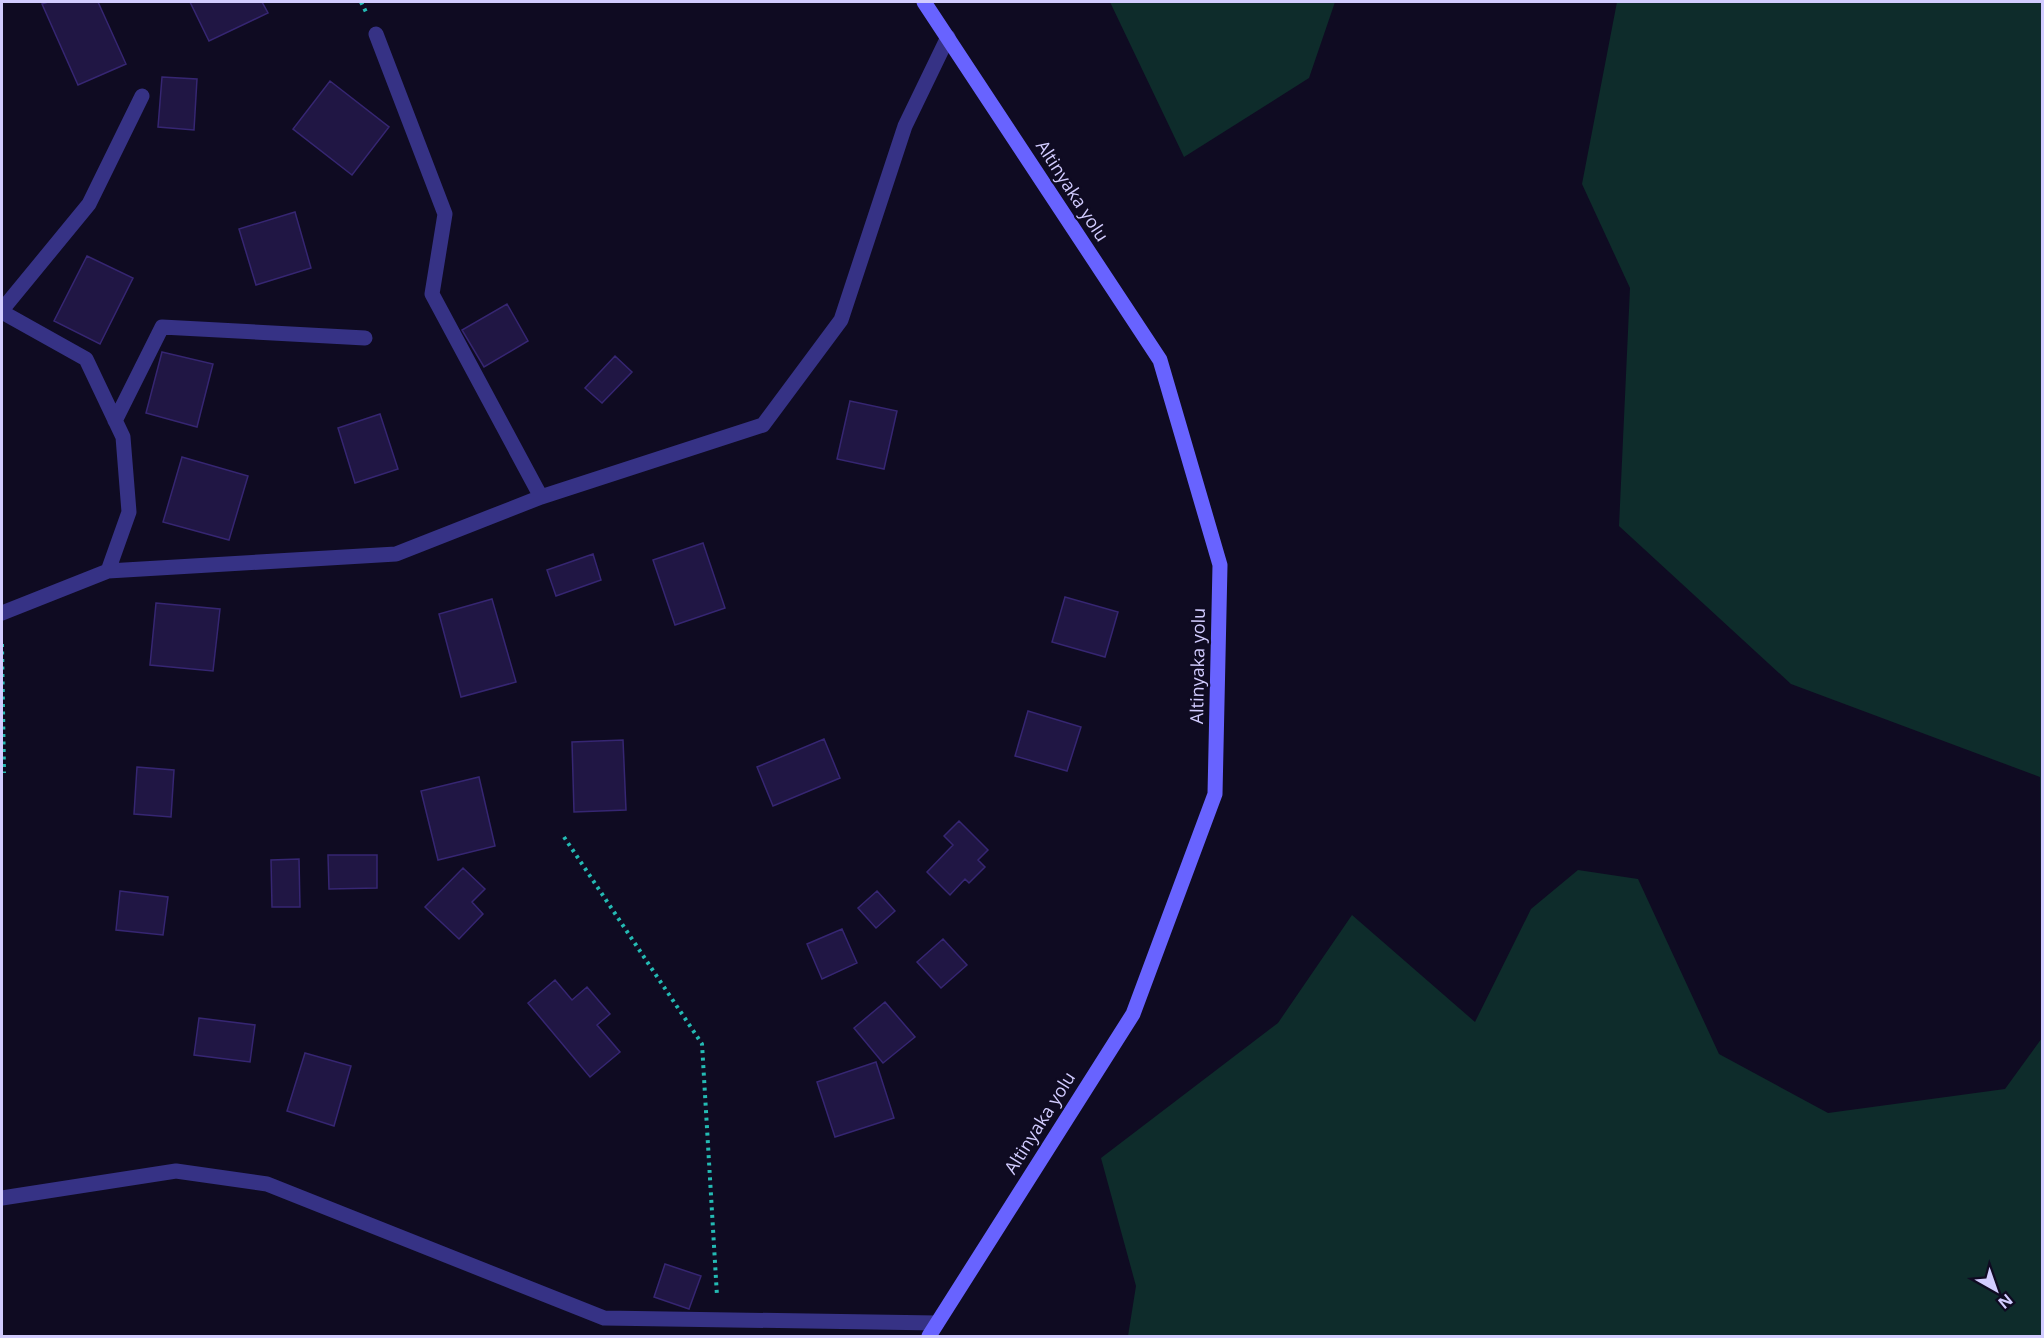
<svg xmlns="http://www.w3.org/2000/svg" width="2044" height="1338" viewBox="0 0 2044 1338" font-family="'Open Sans',sans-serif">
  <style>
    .green { fill: #0e2c2b }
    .building { fill: #201644; stroke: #362672; stroke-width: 1.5 }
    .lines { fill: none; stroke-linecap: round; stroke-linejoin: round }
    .path { stroke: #24bbb4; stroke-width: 4; stroke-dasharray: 3 4.5; stroke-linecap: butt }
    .street { stroke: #363285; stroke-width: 15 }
    .secondary { stroke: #6863ff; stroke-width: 15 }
    .labels { text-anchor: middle; stroke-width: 4.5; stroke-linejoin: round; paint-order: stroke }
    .street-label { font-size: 18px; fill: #d2ccff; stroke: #0f0b22 }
  </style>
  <rect width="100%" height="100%" fill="#0f0b22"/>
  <path class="green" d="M1110,2h225l-26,76 -125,79z
    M1617,2h425v1334h-914l8,-50 -35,-128 177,-135 74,-108 123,107 56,-113 47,-39 60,9 81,175 109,59 177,-24 37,-51 -2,-261 -249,-93 -172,-158 11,-238 -48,-104z"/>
  <path class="building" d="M48,2h50l28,62 -48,21 -36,-81z
    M190,2h72l6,11 -59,28z
    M162,77l35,2 -3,51 -36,-3z
    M330,81l59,46 -37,48 -59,-46z
    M295,212l16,56 -55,17 -17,-56z
    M87,256l46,22 -33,66 -46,-23z
    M507,304l21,37 -44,26 -22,-37z
    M162,352l51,12 -16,63 -51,-14z
    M615,356l17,16 -30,31 -17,-15z
    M850,401l47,10 -13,58 -47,-10z
    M380,414l18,55 -43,14 -17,-55z
    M182,457l66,19 -19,64 -66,-18z
    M703,543l22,65 -50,17 -22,-65z
    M593,554l8,26 -45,16 -9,-26z
    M1065,597l53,15 -13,45 -53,-15z
    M492,599l24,83 -55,15 -22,-83z
    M156,603l64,6 -7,62 -63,-6z
    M1028,711l53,16 -14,44 -52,-15z
    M824,739l16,39 -67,28 -16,-39z
    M623,740l3,70 -52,2 -2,-70z
    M137,767l37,3 -3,47 -37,-3z
    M479,777l16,69 -57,14 -17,-69z
    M959,821l29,29 -10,10 7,7 -16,16 -4,-4 -15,16 -23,-23 26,-27 -9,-9z
    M328,855h49v33l-48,1z
    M299,859l1,48h-28l-1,-47z
    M463,868l22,21 -13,13 11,12 -24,25 -34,-32z
    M120,891l48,6 -5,38 -47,-5z
    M877,891l18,20 -19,17 -18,-20z
    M842,929l15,34 -35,16 -15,-35z
    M943,939l24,26 -26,23 -24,-26z
    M555,980l17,20 15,-13 23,27 -13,11 23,27 -30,25 -62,-74z
    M885,1002l30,35 -32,26 -29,-35z
    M199,1018l56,7 -5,37 -56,-7z
    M305,1053l46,13 -17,60 -47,-15z
    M876,1062l18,56 -59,19 -18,-55z
    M665,1264l36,12 -12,33 -35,-12z"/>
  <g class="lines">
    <path class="path" d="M361,2l5,10
      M2,644l2,129
      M564,837l138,207 15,252"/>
    <path class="street" d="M376,34l69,180 -13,80 109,203
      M2,310l87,-106 53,-108
      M2,312l84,47 37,78 6,75 -21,59
      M115,421l47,-94 203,11
      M2,613l106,-42 288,-17 145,-57 222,-72 78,-105 64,-194 43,-89
      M2,1198l174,-27 91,13 337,134 333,5"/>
    <path class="secondary" d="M924,2l236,358 60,205 -5,229 -82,220 -204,322"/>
  </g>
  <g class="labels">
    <g class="street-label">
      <text transform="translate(1072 191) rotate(57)" y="6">Altinyaka yolu</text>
      <text transform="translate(1198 666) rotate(-89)" y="6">Altinyaka yolu</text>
      <text transform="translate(1040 1123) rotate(-58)" y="6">Altinyaka yolu</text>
    </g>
  </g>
  <rect width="2044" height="1338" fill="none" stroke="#d2ccff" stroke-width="6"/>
  <g transform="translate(1996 1290) rotate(140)" stroke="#0f0b22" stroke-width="4.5" paint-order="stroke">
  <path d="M0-4.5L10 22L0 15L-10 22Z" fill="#d2ccff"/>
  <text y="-9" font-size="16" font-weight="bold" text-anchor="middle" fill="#d2ccff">N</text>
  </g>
</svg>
